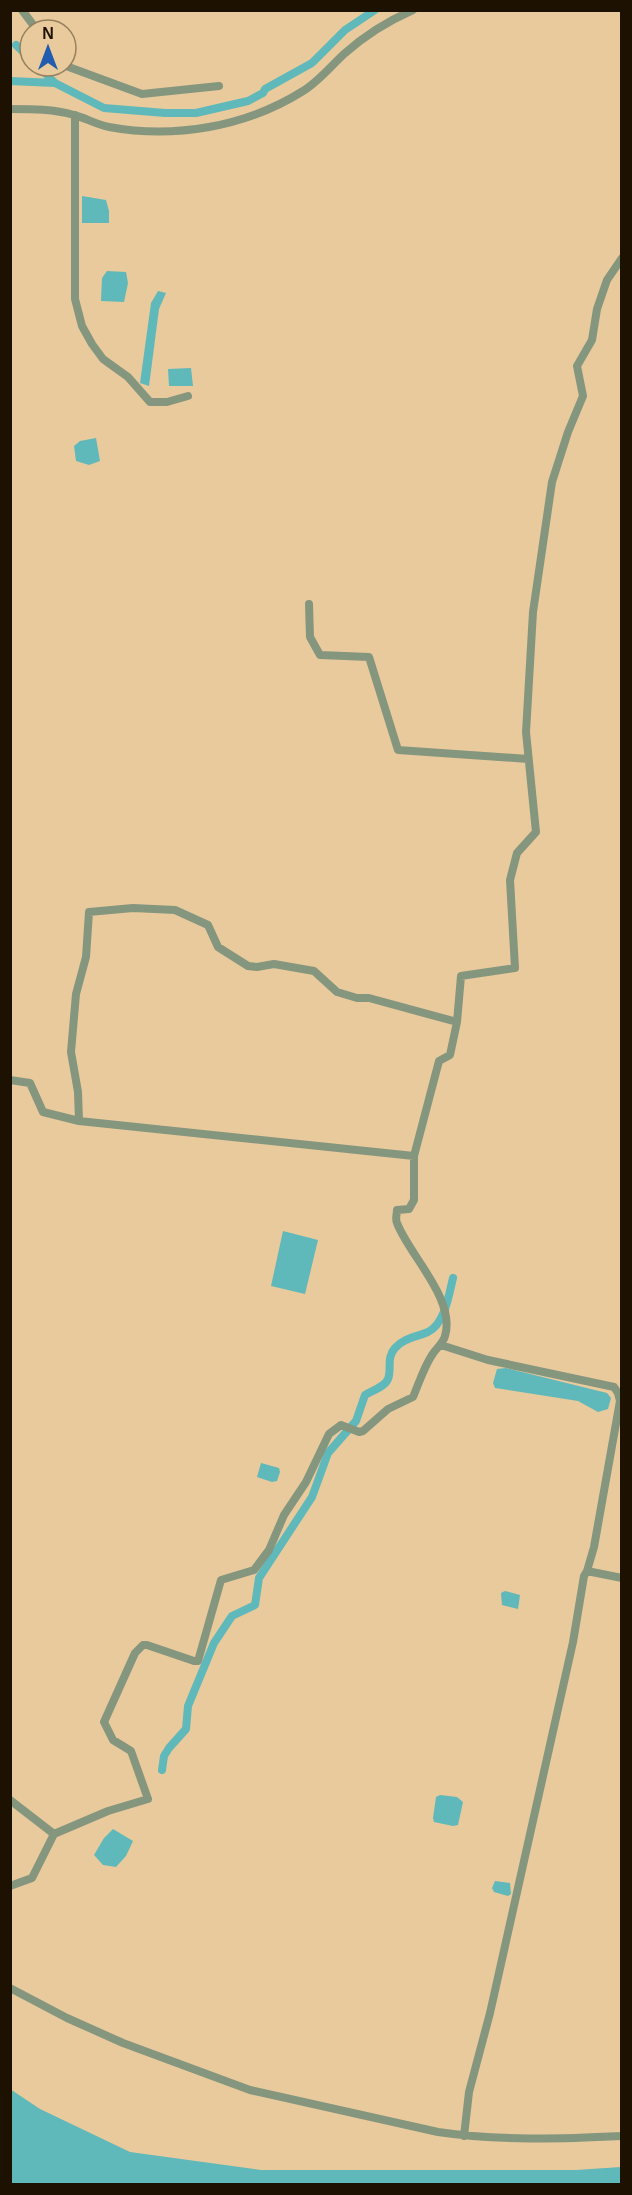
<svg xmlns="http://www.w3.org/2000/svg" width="632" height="2195" viewBox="0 0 632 2195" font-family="Arial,sans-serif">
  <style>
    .water { fill: #5fb8ba }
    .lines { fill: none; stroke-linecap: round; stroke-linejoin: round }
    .canal { stroke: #5fb8ba; stroke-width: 8 }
    .street { stroke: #85967f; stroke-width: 8 }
  </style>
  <rect width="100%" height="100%" fill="#e9ca9c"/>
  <path class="water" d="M82,196l24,4 3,11v12h-27z
    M107,271l19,1 2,11 -4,19 -23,-1 1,-23z
    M158,291l8,2 -7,16 -10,77 -9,-3 11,-80z
    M191,368l2,18h-24l-1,-17z
    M96,438l4,23 -11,4 -13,-4 -2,-15 6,-5z
    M283,1231l35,9 -13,54 -34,-8z
    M506,1368l101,25 4,5 -3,11 -10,3 -20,-11 -83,-13 -2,-5 4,-14z
    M261,1463l18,5 1,4 -3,9 -5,1 -15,-5z
    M505,1591l15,4 -2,14 -16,-4 -1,-12z
    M440,1795l17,2 6,5 -5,23 -5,1 -19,-4 -1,-4 3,-21z
    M113,1829l20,12 -7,15 -10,11 -13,-2 -9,-10 10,-17z
    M495,1881l15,2 1,11 -3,2 -14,-4 -2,-4z
    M10,2089l30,20 90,43 131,18h315l45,-3v17h-610z"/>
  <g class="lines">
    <path class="canal" d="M16,45l14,13
      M38,66l17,17 49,25 61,5h31l52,-12 15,-8 2,-4 47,-26 33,-33 30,-20
      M10,81l45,2
      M162,1770l2,-14 5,-8 17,-19 2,-23 26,-63 18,-27 23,-11 4,-27 53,-81 16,-44 28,-32 9,-26c6,-4 20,-8 23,-16 4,-10 -2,-21 7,-31 9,-10 21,-11 33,-16 17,-8 21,-38 25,-54"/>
    <path class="street" d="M22,10l15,20
      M66,66l76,28 77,-8
      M10,109c22,0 44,0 64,6 12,3 23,10 35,12 65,12 137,0 194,-36 15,-9 28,-25 41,-37 20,-18 44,-33 69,-44
      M75,115v184l7,27 10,18 11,15 25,18 22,25h17l21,-6
      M309,604l1,33 10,18 49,2 29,93 130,9
      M457,1022l4,-46 54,-8 -5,-88 7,-27 19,-21 -10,-100 7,-120 19,-130 16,-50 15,-36 -6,-30 15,-26 5,-31 10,-29 15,-22
      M10,1080l20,3 13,29 36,9 335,35
      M441,1345l47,15 126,27 4,6 2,8 -26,146 -7,24
      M10,1800l44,34
      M10,1886l22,-8 22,-44 54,-23 40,-12 -17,-48 -18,-11 -9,-18 31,-69 8,-8h4l47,16h4l23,-81 33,-10 15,-20 15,-35 22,-33 23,-48 12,-9 18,7 4,-1 25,-22 25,-12c6,-14 11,-30 19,-42 4,-7 11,-11 13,-19 11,-37 -36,-81 -48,-113 -2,-4 0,-9 0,-13l12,-1 5,-9v-44l25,-95 11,-6 7,-33 -88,-24h-12l-20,-6 -23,-21 -40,-7 -17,3 -9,-1 -30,-19 -10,-22 -33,-15 -42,-2 -44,4 -3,45 -10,37 -5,58 7,40 1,29
      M10,1988l57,30 56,25 127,47 188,42c61,9 122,7 184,4
      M464,2136l5,-44 21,-79 83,-371 11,-66 3,-5 35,7"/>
  </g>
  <rect width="632" height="2195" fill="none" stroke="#1d1202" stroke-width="24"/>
  <g transform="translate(48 48)"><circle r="28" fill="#e9ca9c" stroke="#97805e" stroke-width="1.5"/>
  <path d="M0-4.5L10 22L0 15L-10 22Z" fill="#205dae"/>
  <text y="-9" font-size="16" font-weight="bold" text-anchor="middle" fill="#1d1202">N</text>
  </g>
</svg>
